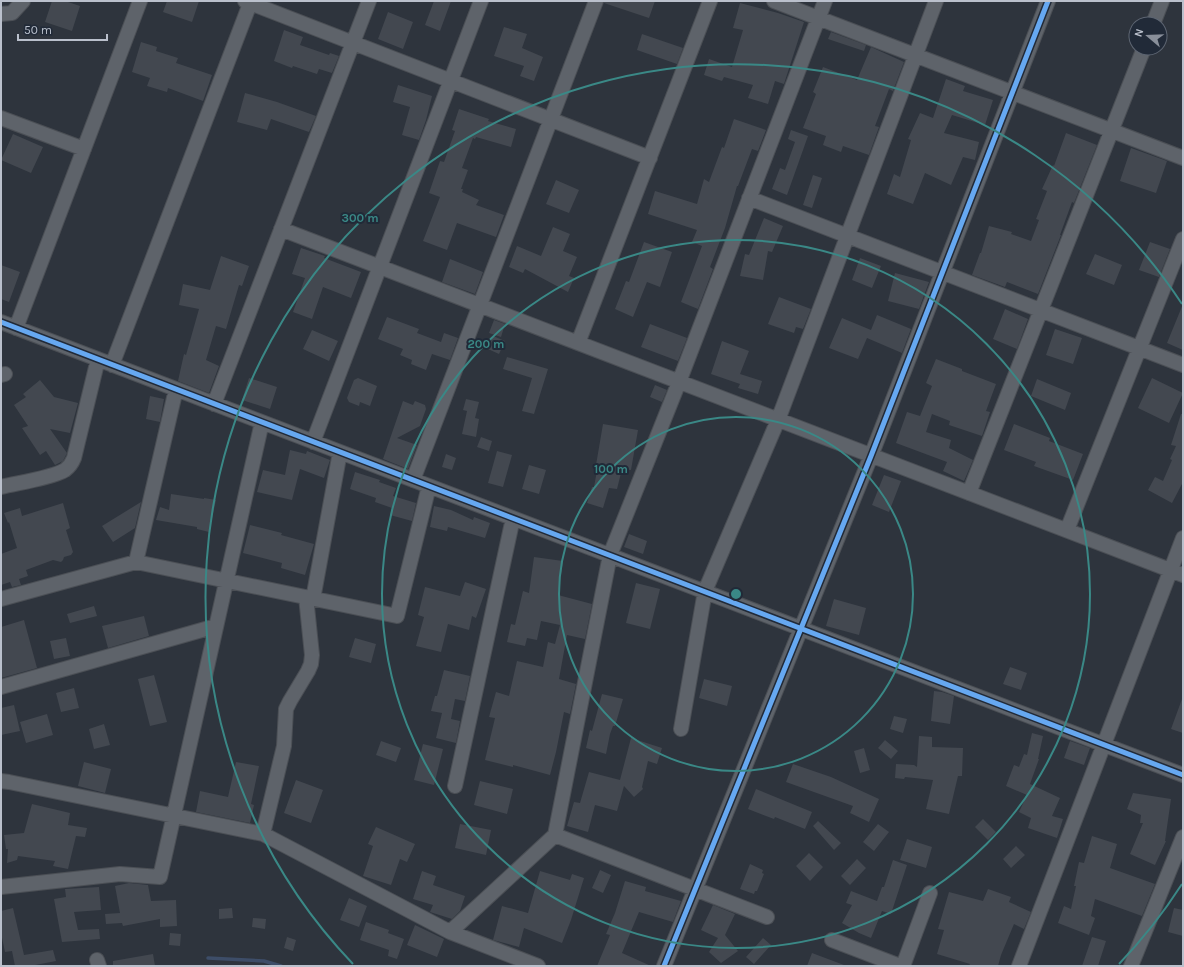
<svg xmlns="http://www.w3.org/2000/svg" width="1184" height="967" viewBox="0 0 1184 967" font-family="Karla,sans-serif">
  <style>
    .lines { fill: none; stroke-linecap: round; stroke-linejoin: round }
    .stream { stroke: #3d4d68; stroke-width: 3.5 }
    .building { fill: #434850 }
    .street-casing { stroke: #4b4f55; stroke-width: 16 }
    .street { stroke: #5e636a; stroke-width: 14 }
    .cycleway-casing { stroke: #212a38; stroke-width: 8 }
    .cycleway { stroke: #66a8f1; stroke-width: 5 }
    .ring { fill: none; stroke: #3a8886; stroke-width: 2 }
    .centre { fill: #3a8886; stroke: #212a38; stroke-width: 2 }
    .ring-label { font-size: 12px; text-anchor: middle; font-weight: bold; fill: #3a8886; stroke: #212a38; stroke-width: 4; stroke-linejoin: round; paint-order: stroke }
  </style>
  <rect width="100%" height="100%" fill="#2e343d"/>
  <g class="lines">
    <path class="stream" d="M208,958l56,3 17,5"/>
  </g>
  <path class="building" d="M52,1h13l15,5 -8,25 -27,-9z
    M167,1h32l-7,21 -29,-10z
    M434,1h17l-11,30 -15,-6z
    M604,1h51l-6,17 -45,-15z
    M740,3l38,10 26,9 -20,62 -9,-3 -7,23 -20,-6 5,-13 -29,-8 -2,4 -18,-6 5,-16 23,8 11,-37 -10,-2z
    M388,12l25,10 -10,27 -25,-10z
    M504,27l23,7 -5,14 21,9 -9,24 -14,-5 4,-10 -30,-10z
    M284,30l19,7 -3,8 29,10 1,-2 9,3 -7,17 -13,-4 -2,5 -24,-8 -1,2 -18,-7z
    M831,32l35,13 -2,6 -36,-12z
    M642,34l41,14 -6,16 -40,-14z
    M141,42l16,5 -1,4 22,7 -2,5 36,12 -9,26 -35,-13 -1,4 -20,-6 3,-8 -18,-6z
    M871,47l33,15 -11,29 -4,-2 -14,37 4,1 -10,28 -26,-9 -2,6 -18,-7 3,-9 -23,-8 13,-34 -3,-2 10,-25 34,13z
    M946,79l19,7 -2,5 30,9 -8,25 -33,-10 -8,18 35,9 -4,18 -12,-3 -12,28 -26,-12 -12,31 -26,-10 7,-20 6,3 11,-37 -3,-1 12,-26 13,5z
    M398,85l34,11 -6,24 -7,20 -17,-5 8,-28 -17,-5z
    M245,93l32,9 39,14 -7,16 -38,-13 -4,11 -30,-8z
    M459,109l30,10 -1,2 28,8 -5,18 -35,-10 -1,2 -2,-1 -11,30 6,2 -7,19h2l-1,3 17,8 -3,5 28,10 -8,22 -39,-14 -10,27 -24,-9 17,-44 -11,-4 11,-32 4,1 11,-31 -3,-1z
    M734,119l32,11 -8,21 -6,-2 -14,37h-1l-12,42 -15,39 3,2 -15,40 -17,-7 21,-56 -10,-4 5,-12 -49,-16 7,-23 42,13 7,-25 5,3 13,-35 2,1z
    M791,130l17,6 -21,59 -15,-6 8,-21 5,2 10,-28 -7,-3z
    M1066,133l31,12 -23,58 -2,-1 -12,33h1l-23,59 -31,-12 -2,5 -33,-12 8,-22h1l8,-27 23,6 -1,2 20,7 8,-21 -3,-1 11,-28 -5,-2 11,-24 1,1z
    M13,134l30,13 -12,26 -30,-13z
    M1131,148l36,13 -11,32 -36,-12z
    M813,175l9,3 -10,30 -9,-3z
    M556,180l23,10 -10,23 -23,-9z
    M764,218l19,8 -11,26 -4,-1 -5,29 -23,-4 5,-22 4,1z
    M553,227l17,7 -7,17 14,6 -8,19 5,2 -6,14 -43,-23 -2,4 -14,-6 8,-21 24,10z
    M644,242l28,10 -12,35 -13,-5 -14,35 -18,-8 11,-28 3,1z
    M1150,242l20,7 -11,28 -20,-7z
    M301,248l24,8 -1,2 37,14 -10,26 -28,-11 -11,32 -19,-7 12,-34 -13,-4z
    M1095,254l27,11 -8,20 -28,-11z
    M221,256l28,10 -7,20 -3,-1 -13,44 -10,-3 -10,34 13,6 -10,27 -31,-12 6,-27 2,1 13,-46 -20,-4 4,-21 27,6z
    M860,258l21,8 -9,22 -20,-8z
    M450,259l33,13 -8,22 -33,-12z
    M1,265l19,7 -11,30 -8,-3z
    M895,273l34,9 -10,27 -31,-8z
    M779,297l32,12 -8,20 -7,-2 -2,6 -26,-9z
    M1183,304v46l-16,-7z
    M1005,309l23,10 -11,30 -24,-10z
    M877,315l34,14 -9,24 -35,-15 -9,21 -29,-11 13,-30 29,12z
    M387,317l32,12 -2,4 24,9 3,-9 14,5 -8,22 -18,-6 -6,16 -15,-6 1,-4 -12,-5 3,-6 -25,-10z
    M494,320l11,4 -4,13 -12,-4z
    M650,324l37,14 -9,23 -37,-14z
    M1055,329l27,9 -9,26 -27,-9z
    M312,330l26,11 -9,20 -26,-12z
    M493,336l12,5 -6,13 -11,-5z
    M722,341l27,10 -9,23 22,7 -4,13 -20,-6 2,-4 -29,-10z
    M507,357l41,12 -14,45 -12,-3 10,-33 -29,-9z
    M936,359l26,10v2l34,13 -10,27 4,1 -8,24 -33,-11 1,-4 -18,-7 -6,18 25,8 -2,8 24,12 -9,21 -21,-10 4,-9 -51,-19 11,-31 13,4 12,-30 -6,-3z
    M249,378l28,9 -7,22 -28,-9z
    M358,378l19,8 -7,20 -10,-4 -1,4 -10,-4 -2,-4 7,-18z
    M1152,378l31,15 -14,30 -31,-15z
    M1037,379l34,14 -6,17 -34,-14z
    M40,380l14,17 24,6 -8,30 -20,-4 17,24 -4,8 -8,4 -9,-14 -6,4 -18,-27 6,-2 -14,-21 12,-8 -3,-3z
    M655,385l12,5 -5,12 -12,-5z
    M150,396l14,3 -4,23 -14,-3z
    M466,399l13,3 -4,16 4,1 -3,18 -14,-3 5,-23 -4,-1z
    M403,401l10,4 2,-4 10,4 1,4 -6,17 -23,12 20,7 -9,24 -25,-10z
    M1181,414h2v68l-11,21 -24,-13 7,-13 8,4 9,-21 -2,-1 6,-13 -5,-1z
    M603,424l35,6 -7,40 -9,-1 -5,20 -8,-1 -6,20 -16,-5 5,-16h2l4,-22h-2z
    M1014,424l36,14 -1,3 34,13 -10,26 -39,-14 2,-4 -32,-12z
    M481,437l11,4 -3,10 -12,-4z
    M290,450l16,4 1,-3 23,9 -6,18 -24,-9 -8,31 -35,-8 6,-22 22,5z
    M497,451l15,4 -9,32 -15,-4z
    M446,454l10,4 -4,12 -10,-3z
    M529,465l17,5 -7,24 -17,-5z
    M355,472l25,8 -1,2 17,6 -3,8 23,7 -4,18 -22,-6 2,-7 -17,-6 1,-4 -26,-9z
    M884,475l17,6 -12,31 -17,-7z
    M171,494l33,5v-1l12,2 -7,32 -12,-3v-2l-41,-7 4,-13 9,3z
    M141,502l-6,26 -22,14 -11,-16z
    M63,503l7,25 -4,2 7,22 -2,3 -7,2 -1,3 -2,2 -8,-2 -27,10 2,6 -9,3 2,6 -9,2 -2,-5 -9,3v-31l16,-6 -8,-26 -1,1 -4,-10 16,-5 2,8z
    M434,506l17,4 22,10 1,-3 16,6 -5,15 -37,-11 -1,4 -17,-4z
    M250,525l32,8 -1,2 33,9 -9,31 -24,-7 1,-5 -39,-10z
    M629,534l18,7 -4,13 -19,-7z
    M534,557l29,4 -5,34 34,9 -7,35 -18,-4 -8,44 17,5 -6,30 -6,-2 -8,40 -6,23 -37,-10v2l-28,-7 10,-42 -6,-1 7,-25 13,4 8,-35 26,6 5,-25 7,2 5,-19 -19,-4 -4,19 -10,-2 -2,8 -18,-4 4,-18 4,1 8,-34 6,2z
    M465,582l21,7 -10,29 -4,-2 -3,14 -21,-6 -7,28 -25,-6 8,-29 -6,-2 7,-28 35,9z
    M636,583l24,6 -10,40 -24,-6z
    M834,599l32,9 -7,27 -33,-9z
    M94,606l3,10 -27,7 -3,-9z
    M144,616l5,20 -41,12 -6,-22z
    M24,620l13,48 -36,10v-51z
    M66,638l4,18 -16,3 -4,-18z
    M355,638l21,6 -5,19 -22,-6z
    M1010,667l17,6 -6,17 -18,-6z
    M444,670l26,6 -5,25 -10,-2 -4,20 9,2 -4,22 -20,-5 6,-25 -11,-2 4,-15h2z
    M154,675l13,47 -17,4 -12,-47z
    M704,679l28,7 -5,20 -28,-8z
    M74,688l5,20 -18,4 -5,-19z
    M934,691l8,1 12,4 -4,28 -19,-3z
    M602,694l21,5 -8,27h-2l-3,8 -4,20 -20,-6 4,-18 2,1z
    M1182,699l1,1v33l-12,-4z
    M14,705l6,26 -19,4v-27z
    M47,714l6,21 -27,8 -6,-21z
    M894,716l13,3 -4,14 -13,-4z
    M104,724l6,21 -16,4 -5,-20z
    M1032,733l11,3 -5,23h1l-9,25 30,14 -8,18 11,3 -6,19 -29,-10 3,-10 -12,-6 8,-17 -21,-9 8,-21 5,2 5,-13 3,1z
    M919,736l13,1v10l31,1 -1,28h-4l-9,38 -23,-5 7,-29 -28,-3 -1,2 -9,-1 1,-14 18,1 3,2z
    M631,738l31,10 -5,16 -9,-3 -6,26 1,2 -9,8 -10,-11 -7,25 -22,-6 -7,27 -21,-6 7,-24 6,1 9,-31 31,8z
    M885,740l13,11 -7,8 -13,-11z
    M381,741l20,7 -5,14 -20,-7z
    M1070,741l20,7 -6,17 -20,-7z
    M423,744l20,5 -9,36 -20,-5z
    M864,748l6,22 -10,3 -6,-22z
    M84,762l27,7 -6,24 -27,-7z
    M236,762l23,4 -8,38 3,1 -4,18 -54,-11 4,-21 28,6z
    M793,764l38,13 48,22 -10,23 -19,-9 3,-7 -67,-24z
    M296,780l27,10 -12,33 -27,-10z
    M480,781l33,8 -6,25 -33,-9z
    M756,789l56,23 -7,17 -30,-12 -1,2 -26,-10z
    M1133,793l38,6 -6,42h1l-11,24 -25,-11 13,-31h-3l1,-8 -14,-6z
    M32,804l38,9 -2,12 19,3 -2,9 -9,-1 -8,33 -15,-3 2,-5 -37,-5 -1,4 -10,3 1,-14h-2l-2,-14 20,-2z
    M983,819l13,13 -8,8 -13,-13z
    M818,821l23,22 -7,7 -21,-24z
    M460,824l31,6 -5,25 -31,-7z
    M878,824l11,8 -15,19 -11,-9z
    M376,827l39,17 -8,18 -7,-3 -9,26 -28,-9 10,-30 -5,-2z
    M1092,836l25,8 -7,24 45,16 -13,32 -47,-17 -4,17 4,2 -6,17 -31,-12 6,-17 7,3 5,-23h-2l5,-24 5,1z
    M907,839l25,8 -6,21 -26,-8z
    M1016,846l9,9 -14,13 -8,-9z
    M809,853l14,14 -13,14 -14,-15z
    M857,859l9,9 -16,17 -9,-9z
    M893,860l14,5 -16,49 -9,-3 -11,27 -12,-5 -17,-10 10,-18 -6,-2 5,-12 26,10 5,-14h2z
    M750,864l13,6 -1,3 2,1 -7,17h-2l-1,3 -14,-5z
    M600,870l11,5 -8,18 -11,-5z
    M422,871l14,5 -3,9 32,11 -5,15 -8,8 -22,-7 3,-7 -20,-6z
    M540,871l30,9 2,-6 12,4 -13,42 -9,23 -38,-15 -5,19 -26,-7 9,-34 26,7z
    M625,881l21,6 -1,4 36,10 -8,21 -34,-10 -17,41 29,13h-54l13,-31 -4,-1 9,-21z
    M129,883l19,2 3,16 25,-1 1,26 -17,1v-8l-37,7 -1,-3 -16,1 -1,-10 15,-1 -5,-27z
    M99,887l2,23 -27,2 4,18 21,-1 1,10 -38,3 -8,-43 12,-2 -1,-8z
    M988,889l23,8 -2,5 22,10 -7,17 -10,-5 -13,31 -3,11h-29l1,-2 -33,-10 7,-24 -6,-1 11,-37 34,9z
    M349,898l18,8 -8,21 -19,-7z
    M713,905l22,9 -10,21 13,16 -17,12 -12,-11 9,-14 -17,-8z
    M13,908l11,47 29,-5 3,11 -26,5h-15l-3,-15 -7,1 -4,-19v-22z
    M232,908l1,10 -14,1v-10z
    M1174,908l9,2v26l-15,-4z
    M253,918l13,1 -1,10 -13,-2z
    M366,922l23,8 -1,3 16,6 -7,20 -9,-3 1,-6 -29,-10z
    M415,925l29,14 -7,18 -30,-12z
    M170,933l11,1 -1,12 -11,-1z
    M287,937l9,3 -3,11 -9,-3z
    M1092,937l14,4 -8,25h-16z
    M763,938l8,7 -17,19 -8,-7z
    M812,953l32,12v1h-37z
    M153,954l2,12h-42v-5z"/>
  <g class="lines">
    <g class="street-casing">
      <path id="street" d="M245,1l405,157
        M774,1l409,157
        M1,14l11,-1 11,-12
        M1153,24l9,-23
        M1,118l83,31
        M749,198l434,167
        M281,229l902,346
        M1,322l1182,453
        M16,328l124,-327
        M578,343l132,-342
        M112,365l139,-364
        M1,375l4,-1
        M214,404l155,-403
        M313,442l168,-441
        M413,480l183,-479
        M1,487c16,-4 51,-9 64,-17 4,-3 7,-7 9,-12l24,-99
        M969,493l175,-445
        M1067,530l116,-291
        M136,562l40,-173
        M1,599l135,-37 261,54 32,-130
        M313,599l27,-147
        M1,687l215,-61
        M681,729l24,-138 73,-171 158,-419
        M1,781l8,1 254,52 187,98 88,34
        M455,786l58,-268
        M263,834l21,-88 2,-37 4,-8 18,-30 3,-7 1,-9 -6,-58
        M555,835l212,82
        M1,887l119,-13 40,3 102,-455
        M450,932l105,-97 55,-280 69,-173 146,-381
        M832,940l68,26
        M97,960l2,6
        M664,966l207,-510 177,-455
        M903,966l27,-73
        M1019,966l164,-428
        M1131,966l52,-129"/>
    </g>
    <use href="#street" class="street"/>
    <g class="cycleway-casing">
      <path id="cycleway" d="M1,322l1182,453
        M664,966l207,-510 177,-455"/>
    </g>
    <use href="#cycleway" class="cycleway"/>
  </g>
  <g class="ring">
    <circle cx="736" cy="594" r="177"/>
    <circle cx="736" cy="594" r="354"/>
    <path d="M1182 884A532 532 0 0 1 1119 964M353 964A532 532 0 1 1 1182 304"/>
  </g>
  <circle cx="736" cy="594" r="6" class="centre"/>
  <g class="ring-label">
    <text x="360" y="222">300 m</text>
    <text x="486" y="348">200 m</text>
    <text x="611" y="473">100 m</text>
  </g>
  <rect width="1184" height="967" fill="none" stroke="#bac0cc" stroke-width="4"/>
  <g transform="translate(1148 36) rotate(289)"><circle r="19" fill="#212a38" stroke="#5e6673"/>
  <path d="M0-3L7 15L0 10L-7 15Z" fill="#898f9a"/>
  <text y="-6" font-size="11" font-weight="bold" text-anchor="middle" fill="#bac0cc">N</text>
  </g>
  <path d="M18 34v6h89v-6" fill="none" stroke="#bac0cc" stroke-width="2"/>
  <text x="24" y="34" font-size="12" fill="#bac0cc" stroke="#212a38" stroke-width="3" paint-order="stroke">50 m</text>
</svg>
